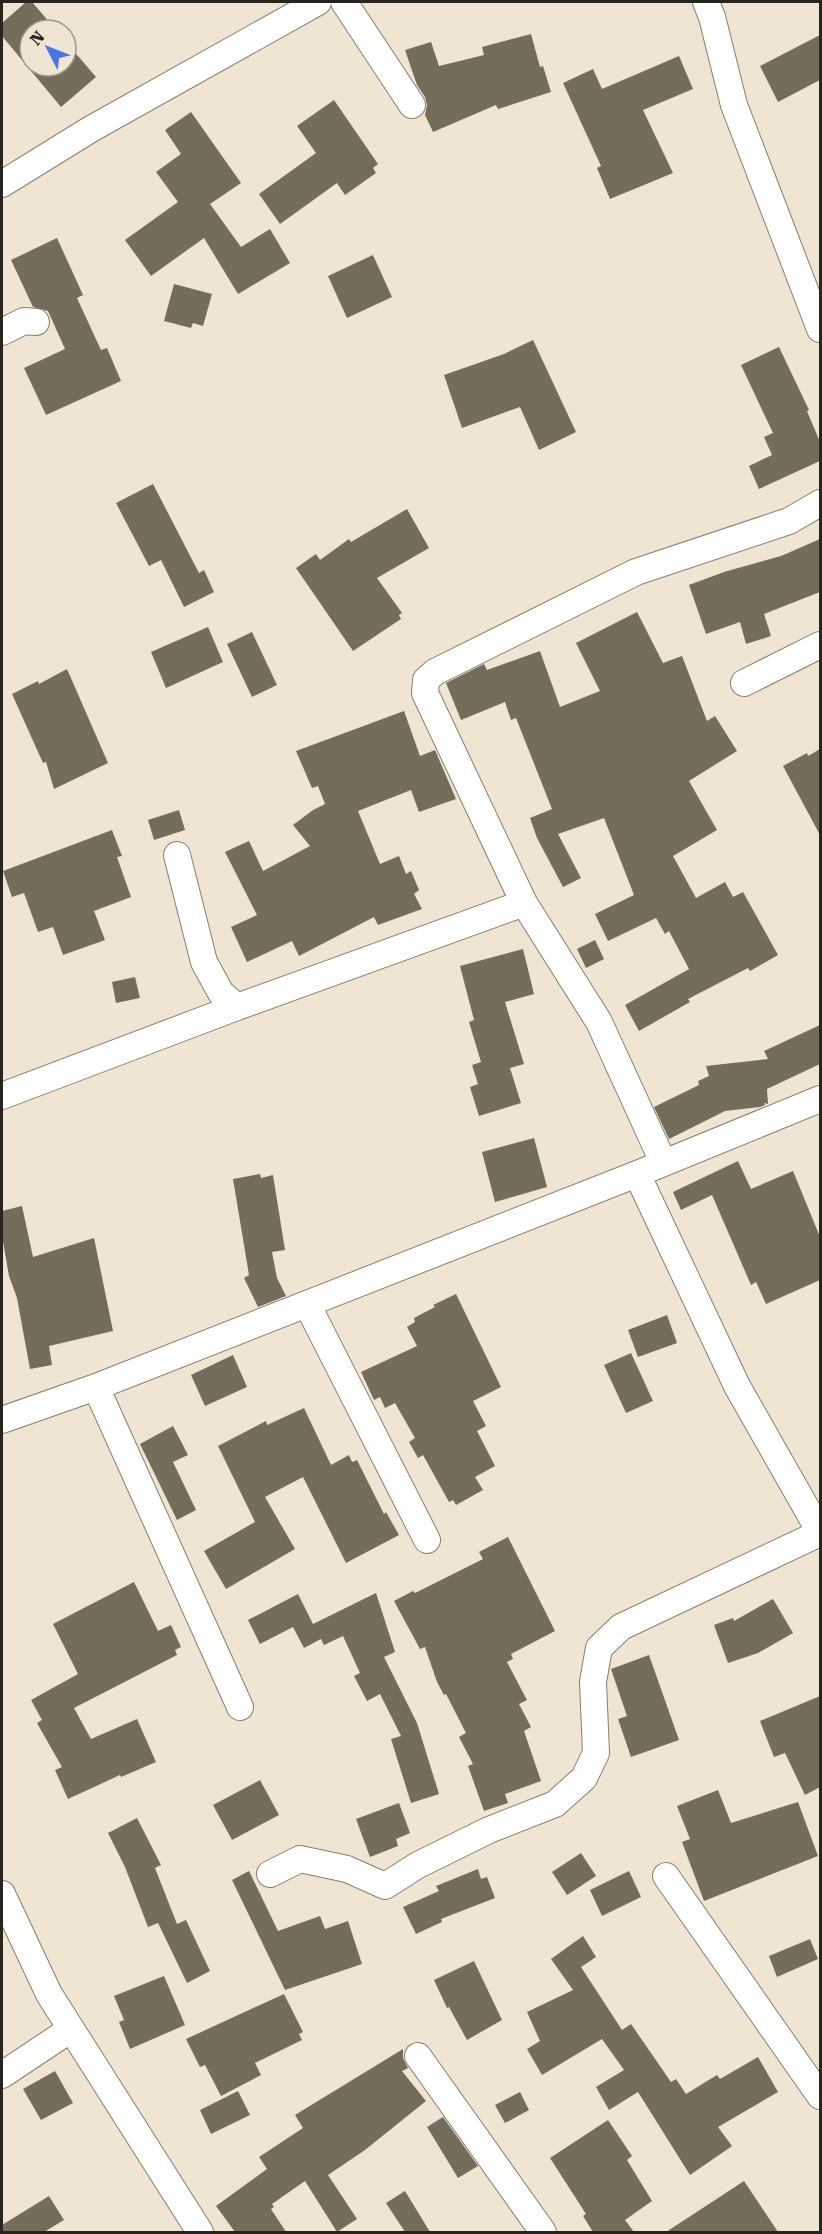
<svg xmlns="http://www.w3.org/2000/svg" width="822" height="2234" viewBox="0 0 822 2234" font-family="'Roboto Serif',serif">
  <style>
    .building { fill: #756d5c }
    .lines { fill: none; stroke-linecap: round; stroke-linejoin: round }
    .minor-casing { stroke: #877f6e; stroke-width: 28 }
    .minor { stroke: #fff; stroke-width: 26 }
  </style>
  <rect width="100%" height="100%" fill="#efe5d2"/>
  <path class="building" d="M26,2h6l24,28h-26v36h36v-24l30,35 -35,30 -59,-71v-13z
    M531,34l9,33 3,-1 8,26 -53,17 -2,-4 -63,27 -8,-17 2,-10 -2,-8 -8,-12 -12,-35 26,-8 8,24 45,-11 -2,-8z
    M820,35v45l-42,22 -18,-36z
    M679,56l14,33 -50,21 30,63 -63,26 -13,-31 4,-2 -38,-83 30,-14 9,20z
    M334,100l44,64 -5,4 3,5 -31,22 -8,-12 -57,41 -21,-30 57,-41 -19,-27z
    M191,112l50,71 -31,21 31,43 29,-18 20,34 -52,31 -34,-56 -53,38 -26,-36 53,-38 -22,-30 25,-18 -16,-24z
    M57,238l26,57 -6,3 24,52 6,-2 14,33 -75,34 -22,-47 41,-19 -17,-38 -15,-4 -22,-47z
    M373,255l19,42 -45,21 -19,-42z
    M174,284l38,10 -9,32 -10,-3 -2,5 -27,-7z
    M533,340l43,92 -37,18 -19,-43 -58,21 -18,-53 60,-21z
    M779,347l30,63 -2,1 13,31v19l-61,28 -10,-23 23,-11 -8,-18 9,-4 -32,-68z
    M153,484l46,89 5,-3 10,22 -30,15 -23,-47 -12,6 -33,-63z
    M407,509l22,39 -52,30 25,35 -3,2 2,4 -48,32 -57,-83 20,-14 4,6 29,-21 2,3z
    M820,539v53l-56,22 7,22 -25,8 -6,-22 -34,12 -17,-49 35,-13 57,-16z
    M637,612l26,51 19,-7 25,65 8,-5 22,35 -48,30 28,49 -44,26 23,42 29,-16 8,15 10,-5 35,63 -28,16 -2,-3 -60,31 2,3 -51,29 -14,-26 64,-36 -20,-38 -4,3 -9,-16 -48,23 -13,-27 39,-19 -30,-77 -46,16 23,44 -18,9 -26,-49 -7,-20 22,-9 -36,-91 -5,2 -6,-18 -44,18 -15,-37 38,-19 3,6 53,-19 20,56 40,-16 -24,-48z
    M208,627l15,35 -57,26 -15,-36z
    M252,632l25,53 -25,12 -25,-53z
    M67,669l41,94 -54,26 -8,-27 -3,1 -31,-69 26,-13 1,3z
    M404,711l16,45 15,-6 21,49 -37,13 -8,-22 -53,21 22,53 19,-8 7,18 5,-3 8,19 -5,4 8,15 -44,16 -4,-8 -75,39 -7,-15 -45,21 -16,-35 26,-12 -32,-63 24,-11 14,30 47,-25 -17,-21 20,-15 12,-6 -7,-18 -6,2 -16,-37z
    M820,749v86l-37,-69 24,-13 1,3z
    M179,810l6,20 -31,10 -6,-20z
    M112,830l10,26 -5,1 14,40 -37,14 11,29 -42,15 -10,-28 -15,5 -14,-39 -12,4 -9,-26z
    M595,940l9,19 -18,9 -9,-19z
    M523,949l11,45 -29,8 19,62 -14,4 11,35 -42,13 -9,-29 8,-3 -6,-19 9,-3 -12,-40 5,-2 -14,-54z
    M135,977l5,21 -24,5 -4,-21z
    M820,1025v39l-53,25 1,15 -4,-1 1,2 -5,2 -35,4 -56,28 -15,-32 45,-22 -1,-4 11,-5 -3,-10 62,-7 -4,-8z
    M534,1138l13,49 -52,15 -13,-50z
    M738,1161l13,28 42,-18 27,66v43l-54,24 -10,-22 -5,3 -39,-90 -31,15 -8,-18z
    M260,1174l1,4 12,-3 12,75 -13,2 5,26 9,18 -28,11 -14,-29 5,-3 -16,-96z
    M22,1206l11,51 61,-19 19,93 -64,15 3,19 -22,4 -13,-71 -8,-22 -7,-40v-25z
    M456,1294l45,93 -28,14 13,25 -9,5 18,35 -20,11 8,13 -27,15 -3,-5 -4,2 -26,-47 -5,3 -9,-16 6,-4 -20,-35 -10,5 -5,-11 -6,3 -13,-28 56,-26 -10,-19 8,-5 -1,-4 21,-11 -2,-2z
    M667,1315l10,28 -39,14 -10,-27z
    M631,1353l22,48 -27,12 -22,-48z
    M233,1355l14,32 -42,19 -14,-31z
    M304,1408l27,57 18,-10 3,7 5,-2 27,54 2,-2 13,23 -53,28 -43,-86 -38,20 30,52 -69,40 -22,-38 51,-29 -37,-76 48,-25 1,4z
    M173,1426l15,29 -15,7 23,48 -19,10 -37,-76z
    M508,1537l47,94 -44,23 2,5 -6,3 20,38 -8,4 12,23 -7,4 17,50 -36,13 3,9 -24,8 -16,-45 5,-2 -14,-27 7,-4 -20,-39 -2,1 -7,-13 -12,-35 -5,2 -26,-48 19,-10 2,2 68,-34 -4,-7z
    M134,1582l24,49 13,-6 10,22 -6,3 2,5 -103,53 17,31 46,-20 19,43 -35,15 -1,-2 -52,24 -13,-29 7,-3 -25,-44 5,-3 -11,-20 47,-26 -25,-50z
    M376,1593l19,59 -11,5 33,66 22,71 -28,9 -20,-64 10,-3 -21,-42 -13,7 -13,-25 6,-3 -17,-37 -19,9 -3,-6 -17,9 -11,-21 -33,17 -12,-24 50,-26 18,36 -3,-6z
    M773,1599l20,34 -35,20 -30,10 -14,-38 19,-7 1,3z
    M649,1655l30,85 -48,17 -13,-38 9,-3 -16,-47z
    M820,1696v91l-15,8 -20,-42 -11,4 -14,-36z
    M260,1780l19,35 -47,25 -19,-35z
    M718,1790l13,33 67,-21 20,54 -114,45 -22,-59 8,-3 -13,-33z
    M399,1803l11,30 -14,6 2,7 -28,11 -14,-38z
    M137,1818l24,47 -6,3 22,56 9,-4 24,51 -23,12 -29,-60 -10,4 -23,-60 -17,-34z
    M581,1853l15,23 -29,19 -15,-23z
    M478,1869l3,10 6,-2 8,21 -54,21 1,3 -26,12 -13,-27 36,-16 -3,-5z
    M249,1871l29,60 42,-15 5,13 23,-8 14,43 -77,26 -53,-110z
    M629,1871l12,26 -39,19 -12,-26z
    M583,1936l13,21 -15,10 41,63 9,-6 40,58 5,-3 10,15 31,-19 3,4 38,-22 20,35 -60,35 14,19 -42,29 -52,-83 -29,18 -13,-23 28,-17 -22,-31 -60,36 -15,-26 13,-8 -13,-29 46,-22 -22,-31z
    M810,1939l8,20 -41,18 -8,-21z
    M474,1961l28,59 -35,20 -18,-33 -2,1 -13,-28z
    M164,1976l21,49 -55,24 -11,-27 5,-2 -10,-24z
    M284,1994l19,38 -4,2 3,6 -47,23 6,12 -40,21 -16,-31 -5,2 -14,-28z
    M403,2049v9l5,10 -6,3 24,30 -61,49 -37,25 29,44 -20,13 -32,-51 -33,23 2,3 -3,2 15,23h-51l-19,-26 51,-37 -8,-12 44,-29 -8,-13z
    M55,2071l18,32 -32,17 -18,-31z
    M238,2091l12,24 -39,19 -11,-24z
    M520,2092l9,18 -24,13 -10,-18z
    M443,2117l35,49 -20,12 -31,-51z
    M608,2120l24,36 -5,4 25,41 -27,19 9,12h-41l-10,-16 3,-2 -36,-56z
    M744,2181l34,51h-112l46,-30z
    M405,2191l25,41h-25l-19,-29z
    M49,2196l15,24 -20,12h-42v-7z"/>
  <g class="lines">
    <g class="minor-casing">
      <path id="minor" d="M344,2l68,103
        M706,2l6,15 22,88 86,224
        M2,184l89,-55 227,-127
        M2,332l22,-11 12,1
        M744,683l76,-38
        M177,855l27,107 17,31 16,14 287,-104
        M2,1096l235,-89
        M663,1162l-64,-140 -75,-119 -99,-210 1,-13 9,-8 201,-100 153,-51 31,-18
        M637,1174l100,212 83,146
        M307,1304l120,236
        M96,1387l144,320
        M2,1420l94,-33 541,-213 183,-75
        M270,1874l30,-15 47,10 38,17 33,-21 71,-35 66,-26 29,-26 12,-25 -3,-71 6,-34 22,-21 199,-94
        M666,1876l154,220
        M2,1894l47,100 151,238
        M418,2056l125,176
        M2,2075l69,-46"/>
    </g>
    <use href="#minor" class="minor"/>
  </g>
  <rect width="822" height="2234" fill="none" stroke="#28251e" stroke-width="6"/>
  <g transform="translate(48 48) rotate(312)"><circle r="28" fill="#efe5d2" stroke="#9f988a" stroke-width="1.5"/>
  <path d="M0-4.5L10 22L0 15L-10 22Z" fill="#4875e8"/>
  <text y="-9" font-size="16" font-weight="bold" text-anchor="middle" fill="#28251e">N</text>
  </g>
</svg>
